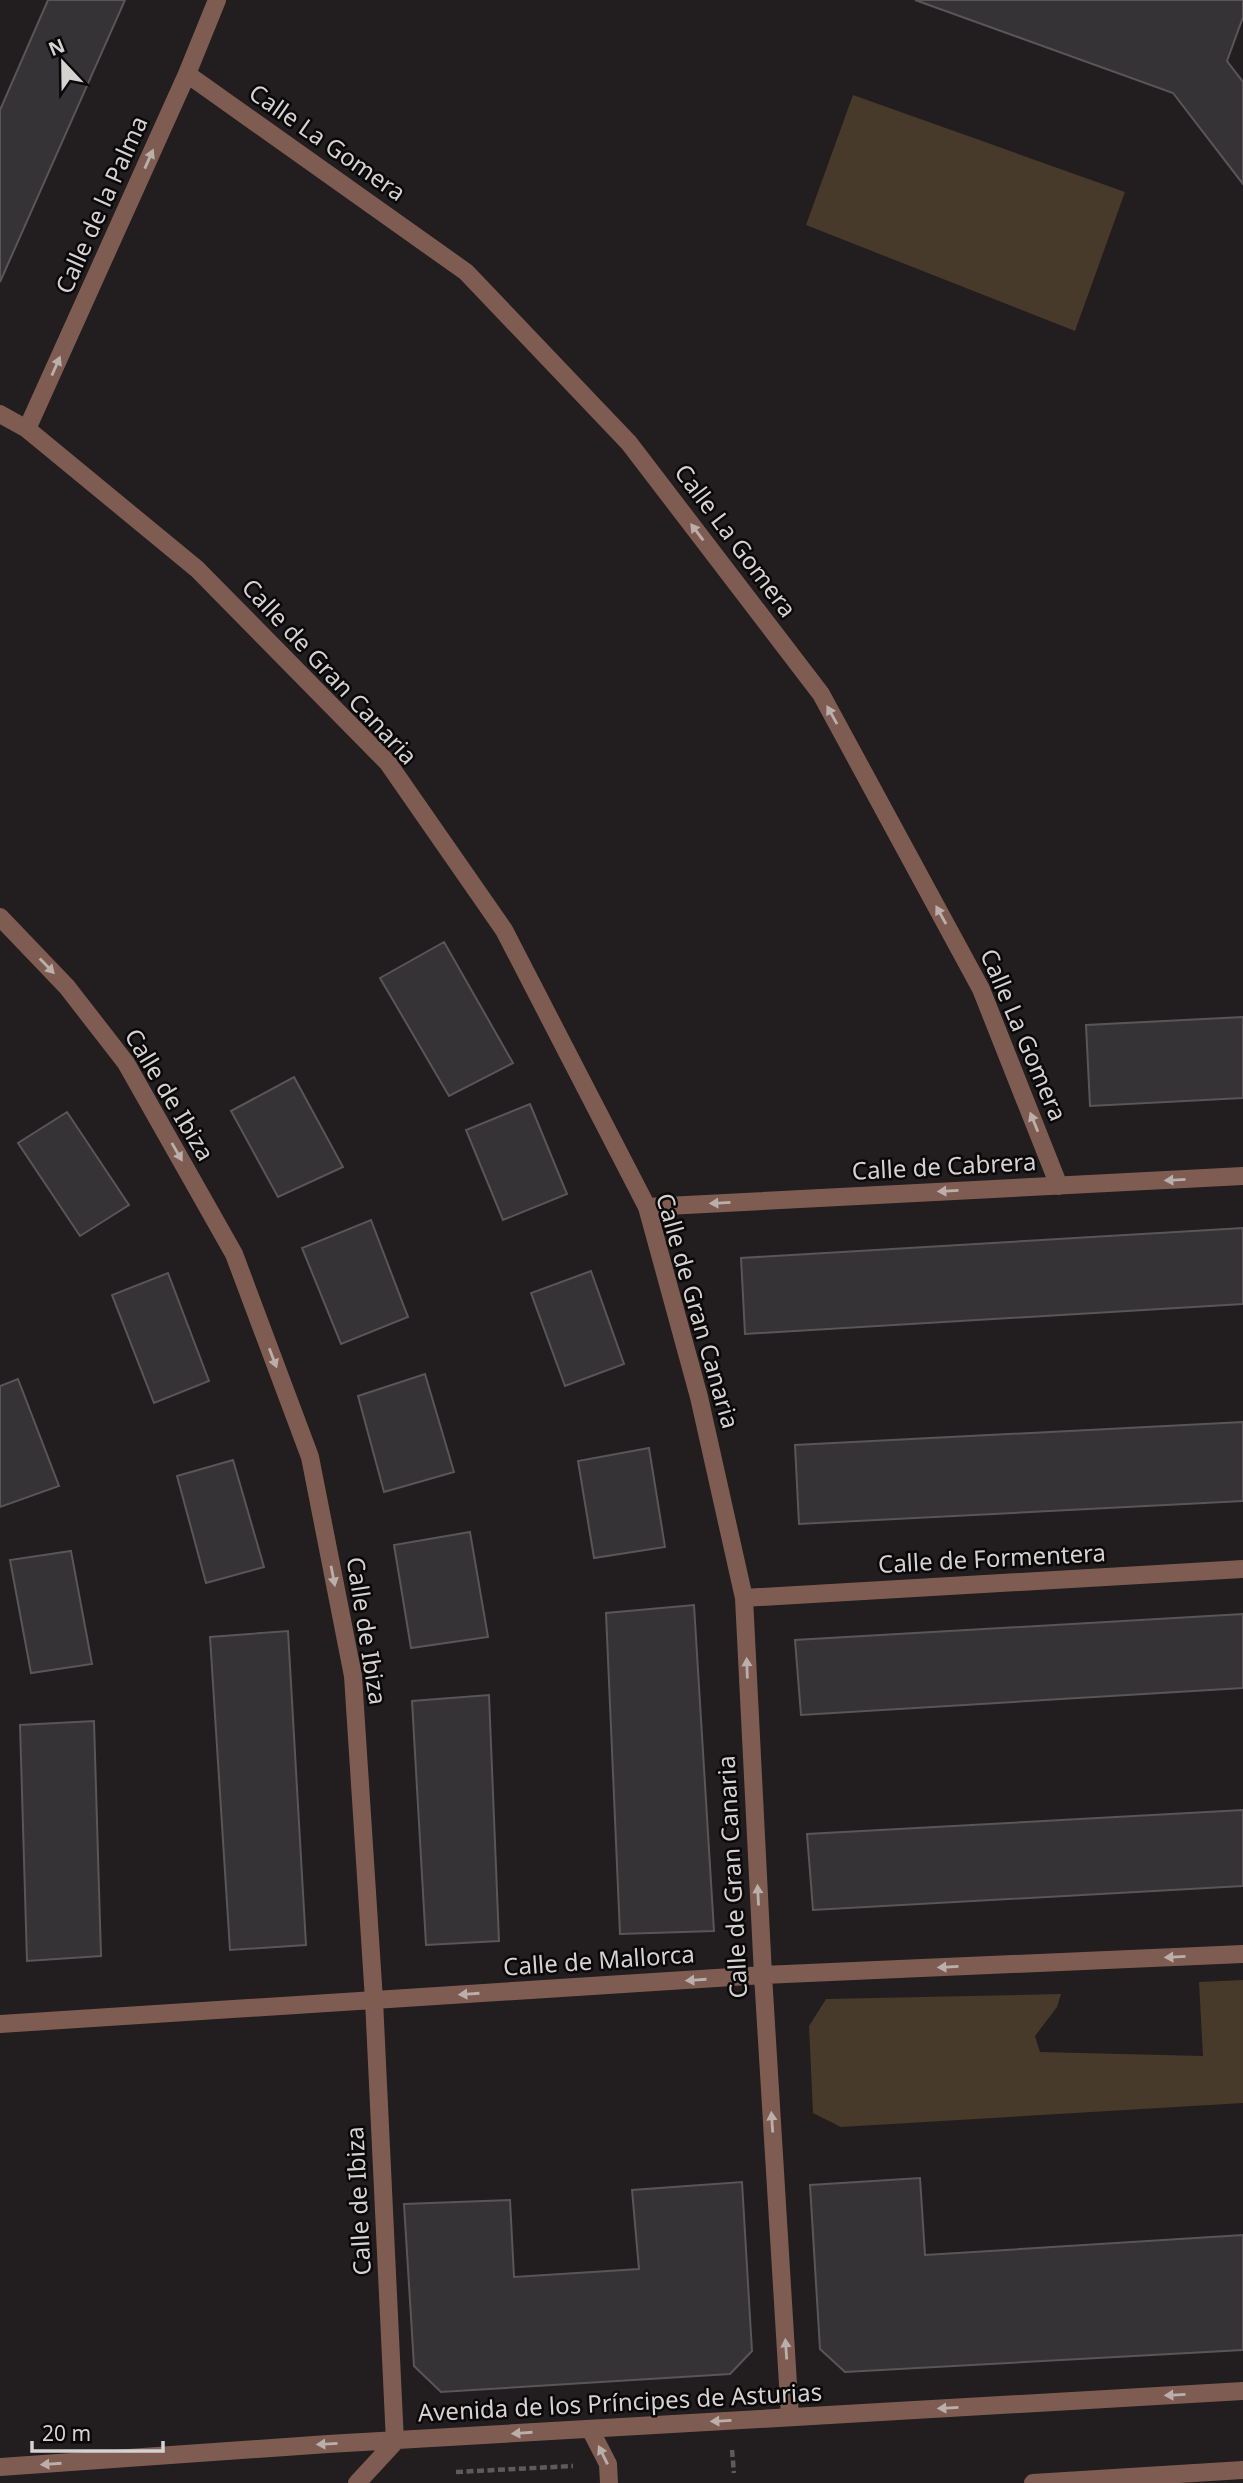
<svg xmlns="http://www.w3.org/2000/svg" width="1243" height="2483" viewBox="0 0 1243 2483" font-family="'Noto Sans',sans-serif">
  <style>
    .green { fill: #473a2b }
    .building { fill: #363336; stroke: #595558; stroke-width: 2 }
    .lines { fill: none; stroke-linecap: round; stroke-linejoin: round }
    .path { stroke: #5e5a5b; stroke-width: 4.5; stroke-dasharray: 7 3.5; stroke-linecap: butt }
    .minor { stroke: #7f5c51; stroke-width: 18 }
    .oneway { fill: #bbafab }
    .labels { text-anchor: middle; stroke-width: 5; stroke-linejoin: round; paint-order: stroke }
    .street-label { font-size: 24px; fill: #d5d2d2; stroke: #0a0808 }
  </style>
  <rect width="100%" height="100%" fill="#221d1e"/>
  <path class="green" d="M853,95l272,97 -50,139 -269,-106z
    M1243,1980v123l-402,24 -28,-14 -4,-87 17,-27 235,-5 -4,13 -22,29 5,16 163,4 -4,-74z"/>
  <path class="building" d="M48,0h77l-125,282v-172z
    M915,0h328v17l-16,44 16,21v102l-70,-91z
    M444,942l69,121 -64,33 -69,-118z
    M1243,1017v81l-153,8 -4,-81z
    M294,1077l49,90 -65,30 -47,-86z
    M530,1104l37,90 -64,26 -37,-90z
    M67,1112l62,93 -49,31 -62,-93z
    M371,1220l37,97 -67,27 -39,-96z
    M1243,1228v76l-498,30 -4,-76z
    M591,1271l33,93 -59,22 -34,-93z
    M168,1273l41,108 -55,22 -42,-108z
    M425,1374l29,98 -70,20 -26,-96z
    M18,1379l41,107 -59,21v-121z
    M1243,1422v79l-444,23 -4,-79z
    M649,1448l16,99 -71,11 -16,-97z
    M233,1460l31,107 -58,16 -29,-107z
    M470,1532l18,105 -77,11 -17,-103z
    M71,1551l21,113 -61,9 -21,-113z
    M694,1605l20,326 -94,3 -14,-321z
    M1243,1614v74l-442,27 -6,-75z
    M288,1631l18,314 -76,5 -20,-313z
    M489,1695l10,246 -73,4 -14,-244z
    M94,1721l7,235 -74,5 -7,-236z
    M1243,1810v76l-430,24 -6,-76z
    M920,2178l5,77 318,-20v115l-398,22 -25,-23 -10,-164z
    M742,2182l10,169 -22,23 -289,18 -27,-26 -10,-162 106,-4 4,77 125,-8 -7,-79z"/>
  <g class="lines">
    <path class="path" d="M732,2450l2,23
      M456,2472l117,-6"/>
    <path class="minor" d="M187,74l279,198 163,171 192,251 160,295 78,197
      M0,414l27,15 170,140 191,194 116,167 143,277 52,190 45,201 19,377 27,442
      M27,429l160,-355 30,-74
      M0,917l67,70 59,76 108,191 76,203 43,219 21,324 21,442
      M647,1207l596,-31
      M744,1598l499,-29
      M0,2024l763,-49 480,-21
      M590,2429l18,35 1,19
      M0,2467l328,-23 915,-53
      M357,2483l38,-41
      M1033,2483l210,-13"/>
  </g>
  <defs><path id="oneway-solid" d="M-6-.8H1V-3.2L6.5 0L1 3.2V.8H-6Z" transform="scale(1.75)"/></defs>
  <g class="oneway">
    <use href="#oneway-solid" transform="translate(149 159) rotate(-66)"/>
    <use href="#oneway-solid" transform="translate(56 366) rotate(-66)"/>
    <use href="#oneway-solid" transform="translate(697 532) rotate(-127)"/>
    <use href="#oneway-solid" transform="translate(832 715) rotate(-119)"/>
    <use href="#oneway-solid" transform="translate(941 915) rotate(-119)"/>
    <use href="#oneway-solid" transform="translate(47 966) rotate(46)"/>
    <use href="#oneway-solid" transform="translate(1034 1122) rotate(-112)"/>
    <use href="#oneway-solid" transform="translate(177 1152) rotate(60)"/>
    <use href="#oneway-solid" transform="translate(1175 1180) rotate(177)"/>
    <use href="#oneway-solid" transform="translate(948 1191) rotate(177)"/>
    <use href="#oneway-solid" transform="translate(720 1203) rotate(177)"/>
    <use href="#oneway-solid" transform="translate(273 1358) rotate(69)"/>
    <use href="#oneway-solid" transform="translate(333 1576) rotate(79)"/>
    <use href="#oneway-solid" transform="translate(747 1668) rotate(-92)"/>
    <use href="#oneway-solid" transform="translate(758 1895) rotate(-93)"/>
    <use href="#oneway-solid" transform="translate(1175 1957) rotate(177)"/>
    <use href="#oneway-solid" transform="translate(948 1967) rotate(177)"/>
    <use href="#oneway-solid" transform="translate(696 1980) rotate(176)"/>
    <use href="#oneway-solid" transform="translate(469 1994) rotate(176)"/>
    <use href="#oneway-solid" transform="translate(772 2122) rotate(-94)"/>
    <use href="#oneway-solid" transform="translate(786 2349) rotate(-94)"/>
    <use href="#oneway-solid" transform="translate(1175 2395) rotate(177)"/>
    <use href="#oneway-solid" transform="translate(948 2408) rotate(177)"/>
    <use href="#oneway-solid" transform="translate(721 2421) rotate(177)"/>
    <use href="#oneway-solid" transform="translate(522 2433) rotate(176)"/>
    <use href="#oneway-solid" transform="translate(327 2444) rotate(177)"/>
    <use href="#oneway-solid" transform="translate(603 2455) rotate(-116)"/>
    <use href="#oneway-solid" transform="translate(51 2464) rotate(176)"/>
  </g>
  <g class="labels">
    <g class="street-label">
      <text transform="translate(327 143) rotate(35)" y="8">Calle La Gomera</text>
      <text transform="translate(102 205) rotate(-66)" y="8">Calle de la Palma</text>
      <text transform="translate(735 541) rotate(53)" y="8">Calle La Gomera</text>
      <text transform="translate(329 672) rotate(47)" y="8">Calle de Gran Canaria</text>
      <text transform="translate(1023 1035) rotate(67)" y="8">Calle La Gomera</text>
      <text transform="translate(169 1095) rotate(59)" y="8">Calle de Ibiza</text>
      <text transform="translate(944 1167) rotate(-3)" y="8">Calle de Cabrera</text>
      <text transform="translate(697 1311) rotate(74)" y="8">Calle de Gran Canaria</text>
      <text transform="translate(992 1559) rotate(-3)" y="8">Calle de Formentera</text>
      <text transform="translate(366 1631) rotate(81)" y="8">Calle de Ibiza</text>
      <text transform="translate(733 1877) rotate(-93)" y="8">Calle de Gran Canaria</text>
      <text transform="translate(599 1961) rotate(-4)" y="8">Calle de Mallorca</text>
      <text transform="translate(359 2201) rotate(-93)" y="8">Calle de Ibiza</text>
      <text transform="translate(620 2403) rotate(-3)" y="8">Avenida de los Príncipes de Asturias</text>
    </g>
  </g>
  <g transform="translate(63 63) rotate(338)" stroke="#0a0808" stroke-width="5" paint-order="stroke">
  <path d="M0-5L12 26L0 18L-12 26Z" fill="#d5d2d2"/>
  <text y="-10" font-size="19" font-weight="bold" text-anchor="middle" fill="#d5d2d2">N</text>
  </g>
  <path d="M32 2441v10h131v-10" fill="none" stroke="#d5d2d2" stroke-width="3.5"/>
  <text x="42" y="2441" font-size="21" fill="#d5d2d2" stroke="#0a0808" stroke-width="5" paint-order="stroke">20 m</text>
</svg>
